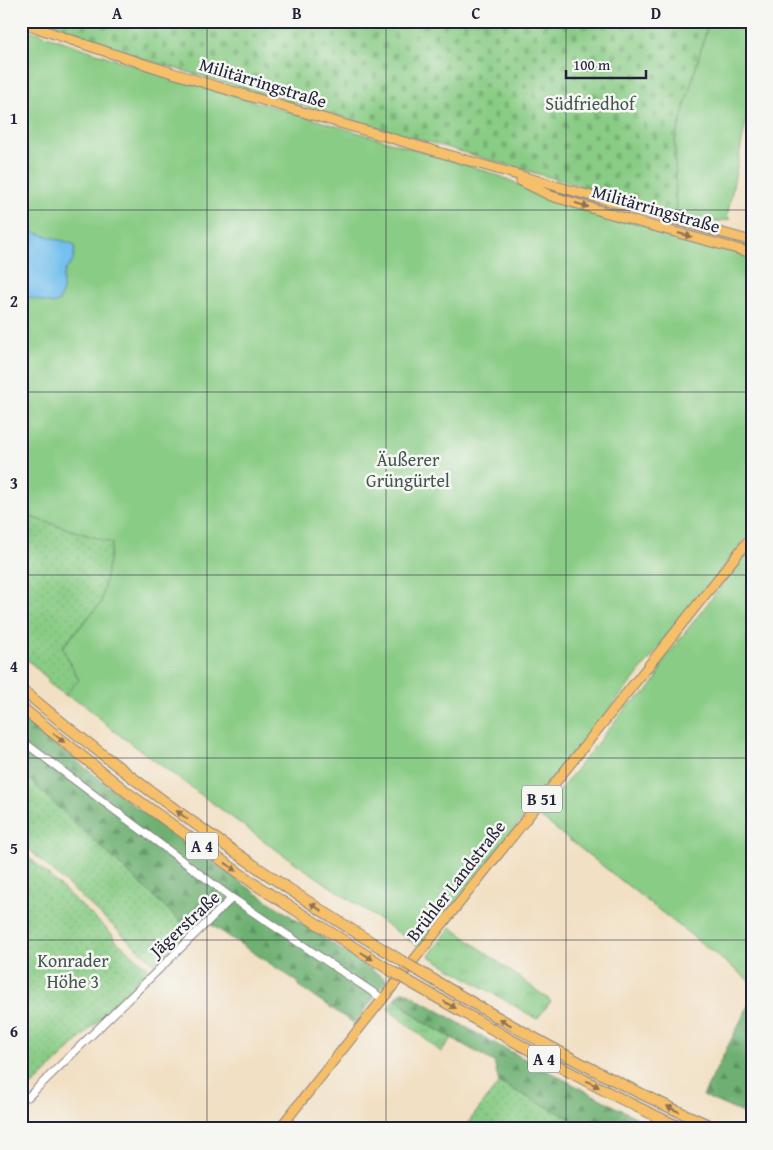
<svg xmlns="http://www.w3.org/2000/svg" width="773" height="1150" viewBox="0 0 773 1150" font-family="'Gentium Book Plus',serif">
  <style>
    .grass { fill: url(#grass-tufts); stroke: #567760 }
    .forest { fill: url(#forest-firs); stroke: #486956 }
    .cemetery { fill: url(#cemetery-stones); stroke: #567760 }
    .park { fill: #89cc85; stroke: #567760 }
    .garden { fill: url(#garden-dots); stroke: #567760 }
    .water { fill: #75c0ee; stroke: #4c7194 }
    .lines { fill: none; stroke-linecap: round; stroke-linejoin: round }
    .minor-casing { stroke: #8a8180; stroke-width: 9 }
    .major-casing { stroke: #8a8180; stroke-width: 11 }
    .highway-casing { stroke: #8a8180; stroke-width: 12 }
    .minor { stroke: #fff; stroke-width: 7 }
    .major { stroke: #f6c06b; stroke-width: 9 }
    .highway { stroke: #f6c06b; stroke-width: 10 }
    .highway-bridge-casing { stroke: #8a8180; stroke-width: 12; stroke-linecap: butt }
    .highway-bridge { stroke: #f6c06b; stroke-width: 10 }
    .oneway { fill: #8c7153 }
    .grid { fill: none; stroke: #22223b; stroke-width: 1; stroke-opacity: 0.55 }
    .labels { text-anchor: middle; stroke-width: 5; stroke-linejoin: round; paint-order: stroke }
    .shield { fill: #f6f6f2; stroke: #626272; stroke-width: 1 }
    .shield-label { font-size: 16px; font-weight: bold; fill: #22223b }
    .street-label { font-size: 18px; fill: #22223b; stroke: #f6f6f2 }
    .park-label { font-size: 18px; fill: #415551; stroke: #f6f6f2 }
    .neatline { fill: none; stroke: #22223b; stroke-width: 2 }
    .grid-label { font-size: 16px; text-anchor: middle; font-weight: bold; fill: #22223b }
  </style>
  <defs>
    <pattern id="grass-tufts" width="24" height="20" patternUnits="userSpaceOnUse" patternTransform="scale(1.25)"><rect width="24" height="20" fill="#89cc85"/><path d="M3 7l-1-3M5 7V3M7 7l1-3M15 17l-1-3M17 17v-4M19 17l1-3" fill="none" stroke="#76af74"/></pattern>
    <pattern id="forest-firs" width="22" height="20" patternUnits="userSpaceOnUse" patternTransform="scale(1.25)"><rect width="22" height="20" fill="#6eb072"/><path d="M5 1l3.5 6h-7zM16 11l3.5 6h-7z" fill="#5a8f5f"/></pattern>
    <pattern id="cemetery-stones" width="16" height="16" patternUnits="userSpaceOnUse" patternTransform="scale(1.25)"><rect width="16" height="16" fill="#89cc85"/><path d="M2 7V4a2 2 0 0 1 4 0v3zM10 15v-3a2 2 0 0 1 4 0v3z" fill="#76af74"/></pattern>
    <pattern id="garden-dots" width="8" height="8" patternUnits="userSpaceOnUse" patternTransform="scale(1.25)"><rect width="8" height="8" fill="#89cc85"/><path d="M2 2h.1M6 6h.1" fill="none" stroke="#76af74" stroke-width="1.8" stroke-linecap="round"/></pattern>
  </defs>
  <rect width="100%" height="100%" fill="#f6f6f2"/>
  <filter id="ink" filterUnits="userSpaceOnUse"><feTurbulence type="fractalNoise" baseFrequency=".02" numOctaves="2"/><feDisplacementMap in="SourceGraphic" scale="10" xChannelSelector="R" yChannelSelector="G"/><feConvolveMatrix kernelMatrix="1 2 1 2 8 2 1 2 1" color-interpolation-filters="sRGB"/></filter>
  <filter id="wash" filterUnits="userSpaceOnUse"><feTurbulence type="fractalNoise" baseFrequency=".0096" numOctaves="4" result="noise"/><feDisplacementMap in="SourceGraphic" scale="20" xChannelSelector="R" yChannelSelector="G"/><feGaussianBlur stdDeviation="1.12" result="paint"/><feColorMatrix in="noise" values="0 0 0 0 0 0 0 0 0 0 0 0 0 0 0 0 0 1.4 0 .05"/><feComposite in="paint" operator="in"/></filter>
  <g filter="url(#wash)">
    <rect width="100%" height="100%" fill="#f2e0c4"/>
    <path class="grass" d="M451,927l100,74 -14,18 -108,-63z
      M395,999l30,24 27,15 -11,14 -54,-44z"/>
    <path class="forest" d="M21,717l104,82 131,94 131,87 -32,44 -55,-37 -2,-5 -88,-58 -11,-11 -12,11 -3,1 -163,-153z
      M403,990l78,46 177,93h-67l-92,-46 -5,-21 -69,-39 -30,-24z
      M752,998v119l-49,-21z"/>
    <path class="cemetery" d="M33,21h676l-34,120 1,73 -544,-158z"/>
    <path class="park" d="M709,21h43v71l-25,125 4,2 -16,3 -39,-8 -1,-73z
      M21,27l99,34 363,109 24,9 41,19 179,51 25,9v273l-329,412 -5,3 -140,-95 -164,-120 -32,-28 -17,-8 13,-15 -16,-32 39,-45 11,-60 -91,-29z
      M752,546v437l-213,-167 89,-111c21,-13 28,-20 35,-44z"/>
    <path class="garden" d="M21,514l91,29 -11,60 -39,44 17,33 -14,15 -18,-13 2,-2 -28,-26z
      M21,772l163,153 3,-1 7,7 -37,35 -136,-124z
      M21,850l91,84 2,5 36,31 -129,127z
      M499,1083l92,46h-128z"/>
    <path class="water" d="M21,228l52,16 2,3 -2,14 -8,10 -2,6v14l-5,11 -6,2 -31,-9z"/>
  </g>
  <g filter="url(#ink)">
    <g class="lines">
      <g class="minor-casing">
        <path id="minor" d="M21,740l211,158
          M28,1097l204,-199 151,101"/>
      </g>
      <g class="major-casing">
        <path id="major" d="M21,22c106,39 214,70 322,102 136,40 272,80 409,117
          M521,181l30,15 87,26 114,31
          M279,1129l473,-593"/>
      </g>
      <g class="highway-casing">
        <path id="highway" d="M21,689c120,100 248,191 381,272
          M21,707l107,86 128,92 137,87
          M417,970c97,58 196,114 301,159
          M408,981c91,52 181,105 276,148"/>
      </g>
      <use href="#minor" class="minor"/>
      <use href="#major" class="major"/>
      <use href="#highway" class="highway"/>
      <g class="highway-bridge-casing">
        <path id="highway-bridge" d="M402,961l15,9
          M393,972l15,9"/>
      </g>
      <use href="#highway-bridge" class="highway-bridge"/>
    </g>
    <defs><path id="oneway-solid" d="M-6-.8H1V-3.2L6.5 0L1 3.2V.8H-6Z" transform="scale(1.25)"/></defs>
    <g class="oneway">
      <use href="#oneway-solid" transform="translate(582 205) rotate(17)"/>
      <use href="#oneway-solid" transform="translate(685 235) rotate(15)"/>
      <use href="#oneway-solid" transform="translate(59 738) rotate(39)"/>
      <use href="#oneway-solid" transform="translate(182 815) rotate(-143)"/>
      <use href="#oneway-solid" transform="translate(231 867) rotate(36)"/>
      <use href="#oneway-solid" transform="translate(316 907) rotate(-146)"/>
      <use href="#oneway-solid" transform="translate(367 956) rotate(32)"/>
      <use href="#oneway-solid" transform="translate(450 1005) rotate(30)"/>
      <use href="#oneway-solid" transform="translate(505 1022) rotate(-151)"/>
      <use href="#oneway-solid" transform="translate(593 1084) rotate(27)"/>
      <use href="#oneway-solid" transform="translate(673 1109) rotate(-155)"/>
    </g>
  </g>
  <path class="grid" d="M207,21v1108M386,21v1108M566,21v1108M21,210h731M21,392h731M21,575h731M21,758h731M21,940h731"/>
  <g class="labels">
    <g class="shield">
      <rect x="522" y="785.5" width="40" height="27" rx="4"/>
      <rect x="186" y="832.5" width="32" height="27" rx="4"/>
      <rect x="528" y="1045.5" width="32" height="27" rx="4"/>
    </g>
    <g class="shield-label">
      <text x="542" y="805">B 51</text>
      <text x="202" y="852">A 4</text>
      <text x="544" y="1065">A 4</text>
    </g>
    <g class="street-label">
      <text transform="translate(263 83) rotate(17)" y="6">Militärringstraße</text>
      <text transform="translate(656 209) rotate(16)" y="6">Militärringstraße</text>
      <text transform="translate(456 881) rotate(-52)" y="6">Brühler Landstraße</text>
      <text transform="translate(185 924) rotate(-43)" y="6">Jägerstraße</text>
    </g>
    <g class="park-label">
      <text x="590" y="110">Südfriedhof</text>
      <text x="408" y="466">Äußerer<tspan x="408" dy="21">Grüngürtel</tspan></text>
      <text x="73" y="967">Konrader<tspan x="73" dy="21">Höhe 3</tspan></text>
    </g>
  </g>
  <rect width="773" height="1150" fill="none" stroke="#f6f6f2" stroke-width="55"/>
  <path d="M566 70v8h80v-8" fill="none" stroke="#22223b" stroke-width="2.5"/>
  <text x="573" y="70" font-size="15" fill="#22223b" stroke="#f6f6f2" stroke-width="4" paint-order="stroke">100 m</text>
  <rect x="28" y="28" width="718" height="1094" class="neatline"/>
  <g class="grid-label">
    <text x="117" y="19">A</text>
    <text x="297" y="19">B</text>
    <text x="476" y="19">C</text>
    <text x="656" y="19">D</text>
    <text x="14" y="124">1</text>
    <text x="14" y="307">2</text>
    <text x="14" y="489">3</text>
    <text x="14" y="672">4</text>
    <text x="14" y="854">5</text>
    <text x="14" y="1037">6</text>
  </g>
</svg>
